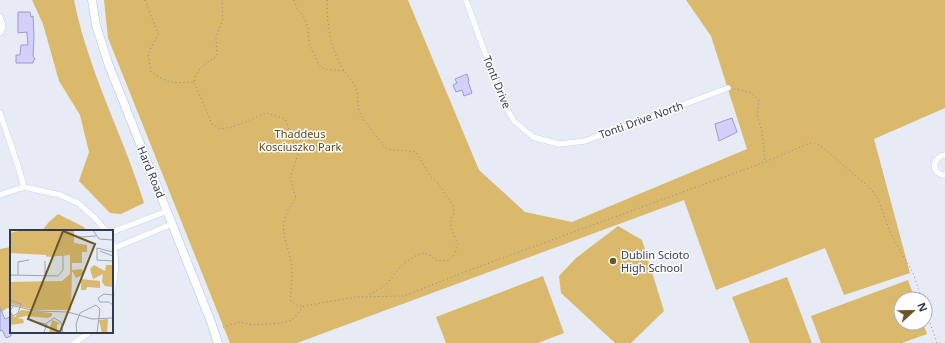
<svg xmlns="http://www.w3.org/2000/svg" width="945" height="343" viewBox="0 0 945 343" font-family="'Noto Sans',sans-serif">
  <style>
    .green { fill: #dab96d }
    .building { fill: #d2d0fd; stroke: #9c9acd }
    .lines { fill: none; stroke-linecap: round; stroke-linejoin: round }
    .street-casing { stroke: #acc2f3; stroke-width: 6 }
    .secondary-casing { stroke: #acc2f3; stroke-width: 9 }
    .path { stroke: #858c9b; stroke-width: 1; stroke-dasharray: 1 3; stroke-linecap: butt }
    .street { stroke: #fff; stroke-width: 5.5 }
    .secondary { stroke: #fff; stroke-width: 8 }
    .poi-dot { fill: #6a5524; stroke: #fff; stroke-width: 1.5 }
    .labels { text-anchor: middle; stroke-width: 3; stroke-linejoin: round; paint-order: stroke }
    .street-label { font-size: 11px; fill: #313a4e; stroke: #fff }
    .park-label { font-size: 11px; fill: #5c4713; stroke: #fff }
    .poi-label { font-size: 11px; fill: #313a4e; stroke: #fff; text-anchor: start }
    .inset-road { fill: none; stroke: #9ea4b2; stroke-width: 1 }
    .view { fill: #6a5524; fill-opacity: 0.15; stroke: #6a5524; stroke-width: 2 }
    .inset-edge { fill: none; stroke: #313a4e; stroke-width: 2 }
  </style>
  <rect width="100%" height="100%" fill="#e6ebf5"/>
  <path class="green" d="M32,0h42c14,71 49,135 70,203l-23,11 -11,-1 -31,-32 10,-29 -9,-37 -21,-34 -16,-57z
    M104,0h304l71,170 46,42 47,10 175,-73 -36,-113 -25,-36h259v108l-71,31 36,134 -66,22 -19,-47 -109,42 -32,-90 -387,143h-67l-122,-305z
    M58,214l26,13 2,4h-44l6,-8z
    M618,226l24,14 22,71 -33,32h-16l-54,-50 -2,-17 17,-18z
    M11,247v61h-4l-7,5v-64z
    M543,276l21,57 -26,10h-92l-10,-26z
    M787,277l25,66h-62l-18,-46z
    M908,280l7,19h-14v24h22l4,11 -25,9h-81l-10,-27z"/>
  <path class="building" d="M18,12h12l1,5 2,-1 1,20 -1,20 2,3 -2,2v2h-17v-8h4l1,-10h7l-1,-13 -9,1z
    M467,74l2,7h-1l4,12 -8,3 -2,-6 -6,2 -3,-7 4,-2 -2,-4z
    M732,118l5,14 -18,9 -4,-17z
    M0,308l5,11 5,-2 1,3v16l-5,2 -4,-8 -2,1z"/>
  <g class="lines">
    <g class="street-casing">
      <path id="street" d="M466,0l36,100 12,21 19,16 26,7 26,-3 143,-53
        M0,17l3,9 -3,7
        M0,113l19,56 5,18
        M945,155c-14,2 -14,19 0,20
        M0,195l24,-8 36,8 18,8 16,14 12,14
        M112,232l55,-21
        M112,243c6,16 3,33 0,48
        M114,248l58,-24
        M74,343l16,-11"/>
    </g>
    <g class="secondary-casing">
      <path id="secondary" d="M92,0l4,25 12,38 103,259 7,21"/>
    </g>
    <path class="path" d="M145,0l13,34 -10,20 3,18c18,12 22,11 43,10l18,42 8,5 13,-2 33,-14 19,6 13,35 -8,24 6,20c-25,32 -5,42 -4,74 0,10 -2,19 -1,29l7,5h5
      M294,0l2,8 7,7 5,13 1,15 10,22 6,4 19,2
      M327,0c0,25 3,49 17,71 4,6 9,10 12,18 3,5 0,15 4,24 4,9 19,26 25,35 7,3 22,2 31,4l15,25 6,5 16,23 1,7 -3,8v8l7,17 -4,10 -5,5 -8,1 -6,-1 -3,-4 -7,-3 -8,2 -8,5 -8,6 -15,19 -19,11
      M194,81c3,-13 12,-18 23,-25l-1,-18 7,-19 -1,-19
      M734,89l16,3 9,8 -2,15 5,16 3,31
      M925,308l12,35
      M223,327l17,-5 13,3 29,-2 10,-3 12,-14 52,-9 48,-1 63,-25 298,-109 45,-19h4l7,3 49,42 8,11 12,33 23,41 9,26"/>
    <use href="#street" class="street"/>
    <use href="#secondary" class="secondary"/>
  </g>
  <circle class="poi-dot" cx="613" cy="261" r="4"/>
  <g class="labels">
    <g class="street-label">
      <text transform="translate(497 82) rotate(68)" y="4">Tonti Drive</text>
      <text transform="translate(641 120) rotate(-20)" y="4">Tonti Drive North</text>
      <text transform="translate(151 172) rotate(68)" y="4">Hard Road</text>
    </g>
    <g class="park-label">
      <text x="300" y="138">Thaddeus<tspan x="300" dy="13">Kosciuszko Park</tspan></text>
    </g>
    <g class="poi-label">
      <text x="621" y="259">Dublin Scioto<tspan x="621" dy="13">High School</tspan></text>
    </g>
  </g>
  <g transform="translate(10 230)">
    <rect width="103" height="103" fill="#e6ebf5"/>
    <path d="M12,0h52v13l13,2v7h-5v11h-10v7l10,-1 2,5 -8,4 -4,-7 -1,39h-36l-25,-6v-22l52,-1 8,-7v-19l-23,2 -1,-2 -36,-2v-20zM84,35l11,6 1,-6h7v22l-8,-1 -3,-4 1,-8 -10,5 -3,-10zM71,49l19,2v7l-13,-1 -1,3h-5zM11,80l31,3v3l-4,2 -22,-2 -9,2 6,1 1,4 -14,2v-11l5,3zM98,89l-1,14h-5l-3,-13zM42,90l8,3 -3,2v8h-8z" fill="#dab96d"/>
    <path class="inset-road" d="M83,0l6,9 14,1M70,7l16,-1M90,21l13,5M103,22l-16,-4v12l16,1M0,45l48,1 5,-6v-15M8,45v-13l11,-2M35,46v-15M0,70l11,4 -3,9 -5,3 -3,-5 4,-6M0,75l26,6 32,1 24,7 21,-1M103,75l-4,-3h-9l-2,-4 6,-4 9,1M44,88l7,4 2,11M21,91l15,3M34,103l3,-10 7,-5M67,103l-1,-9 4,-11 16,-8 4,4 -3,24"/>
    <path class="view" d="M53,1l32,13 -35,88 -32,-13z"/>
    <rect width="103" height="103" class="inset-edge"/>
  </g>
  <g transform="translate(913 311) rotate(68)"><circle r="19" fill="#ffffff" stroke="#adb0b8"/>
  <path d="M0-3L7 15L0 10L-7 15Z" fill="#6a5524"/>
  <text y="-6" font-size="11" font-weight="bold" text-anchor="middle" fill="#313a4e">N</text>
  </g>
</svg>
